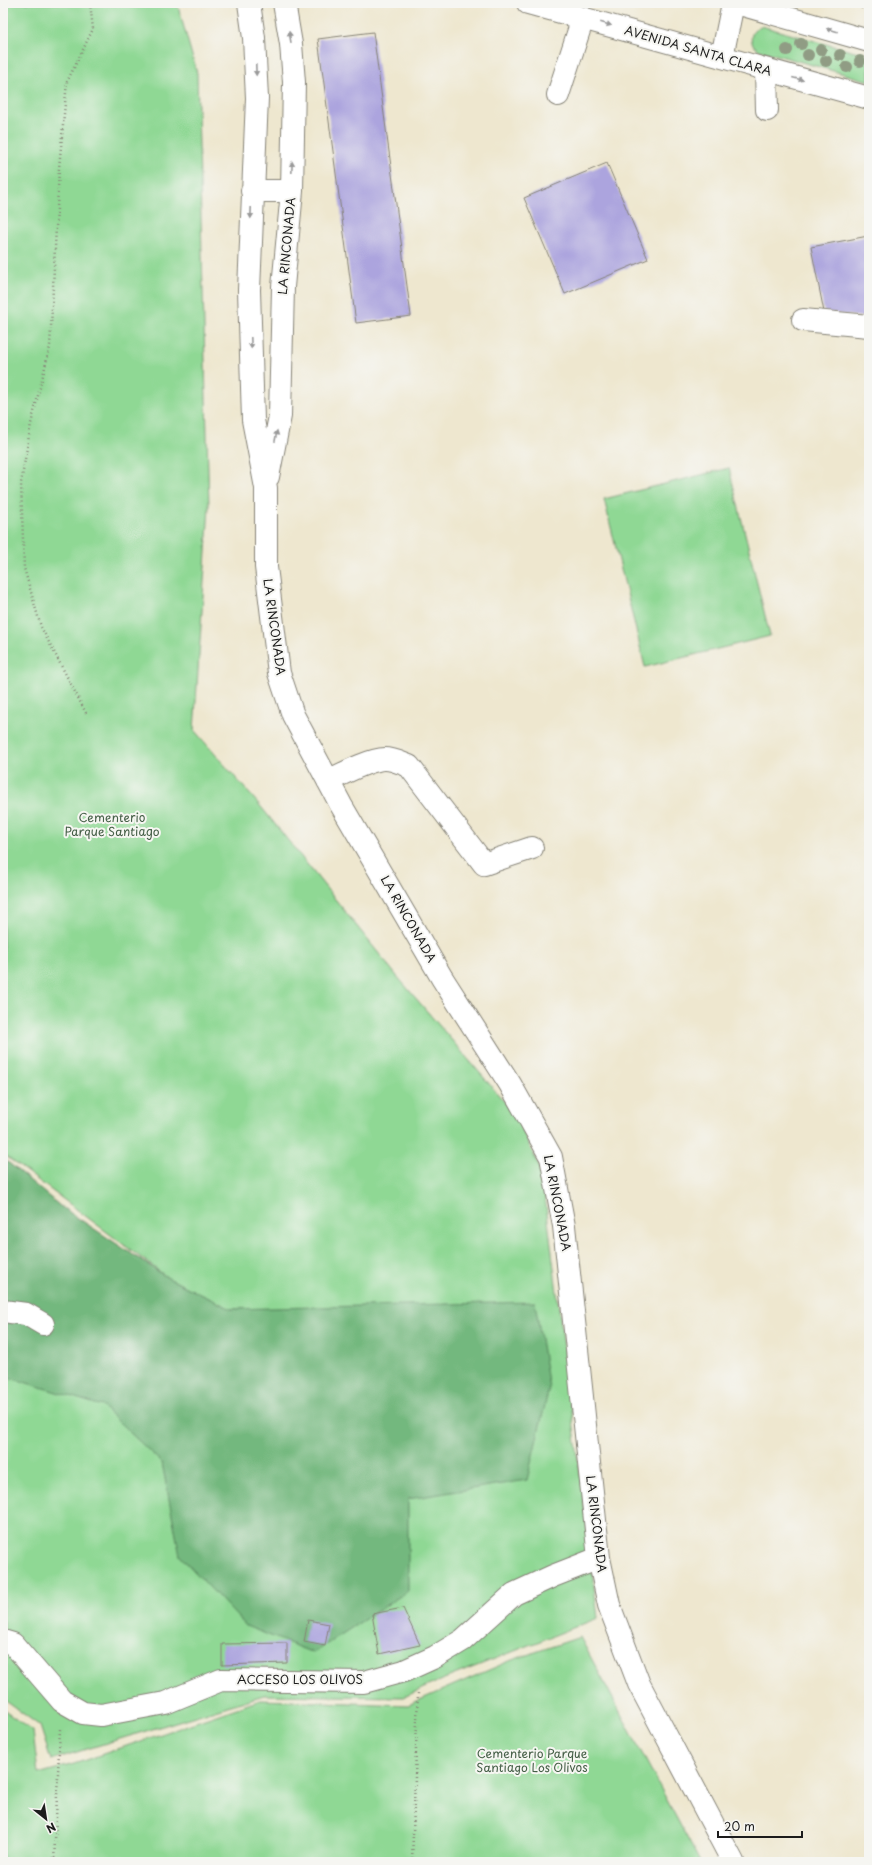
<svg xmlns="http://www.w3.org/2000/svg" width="872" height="1865" viewBox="0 0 872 1865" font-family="'Playpen Sans',sans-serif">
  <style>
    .green { fill: #8fd894; stroke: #567a58 }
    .forest { fill: #73b87e; stroke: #486a4d }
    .building { fill: #aca4de }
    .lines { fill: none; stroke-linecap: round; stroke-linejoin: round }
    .minor-casing { stroke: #858276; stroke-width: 24 }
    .path { stroke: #858276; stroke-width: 2.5; stroke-dasharray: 1 3; stroke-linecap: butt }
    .minor { stroke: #fff; stroke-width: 22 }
    .tree { fill: #909c84 }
    .oneway { fill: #999 }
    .labels { text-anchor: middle; stroke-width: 4; stroke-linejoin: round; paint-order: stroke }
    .street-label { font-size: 12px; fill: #1c1c1c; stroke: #f6f6f2 }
    .park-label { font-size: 12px; fill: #445e46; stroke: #f6f6f2 }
  </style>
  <rect width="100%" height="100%" fill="#f6f6f2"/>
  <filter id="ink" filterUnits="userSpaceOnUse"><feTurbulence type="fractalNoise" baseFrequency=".025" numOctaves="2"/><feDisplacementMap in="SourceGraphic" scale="8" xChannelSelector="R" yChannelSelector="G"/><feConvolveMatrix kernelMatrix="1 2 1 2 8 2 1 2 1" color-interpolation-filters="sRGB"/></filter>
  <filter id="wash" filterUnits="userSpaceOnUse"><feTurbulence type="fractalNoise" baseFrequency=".012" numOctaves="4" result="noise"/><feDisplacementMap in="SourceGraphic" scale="16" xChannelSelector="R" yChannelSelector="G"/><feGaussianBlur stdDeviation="0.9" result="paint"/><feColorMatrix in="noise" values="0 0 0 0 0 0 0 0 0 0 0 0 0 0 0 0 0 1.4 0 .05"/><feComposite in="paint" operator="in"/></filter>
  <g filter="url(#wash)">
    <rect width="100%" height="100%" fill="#eee7cf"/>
    <path class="green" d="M3,3h174l20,70 12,434 -15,223 68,78 134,167 119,139 27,59 56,445 -159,63 -35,16 -140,-2 -213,65 -11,-34 -37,-27v-329l314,-62 -86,1 -63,-31 -165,-124z
      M761,26l108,30v25l-110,-31c-11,-7 -10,-19 2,-24z
      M729,468l41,168 -125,31 -41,-168z
      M580,1637l120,225h-697v-152l30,21 5,43 36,-10 186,-64 148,5 104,-45z"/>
    <path class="forest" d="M3,1158l57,48 108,72 63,31 304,-7 14,86 -22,92 -119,19v92l-95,62 -67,-27 -66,-70 -18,-93 -60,-57 -91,-28h-8z"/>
    <g id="blocks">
      <path class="building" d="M373,32l38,284 -55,7 -38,-284z
        M607,163l41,96 -83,35 -41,-96z
        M868,236l1,82 -45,-6 -13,-65z
        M403,1608l17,37 -41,9 -7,-40z
        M308,1620l21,4 -4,22 -21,-4z
        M287,1643v20l-65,2v-21z"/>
    </g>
  </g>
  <g filter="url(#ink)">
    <use href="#blocks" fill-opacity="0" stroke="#858276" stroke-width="1"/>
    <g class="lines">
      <g class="minor-casing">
        <path id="minor" d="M249,3l5,35 3,60 -8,192 4,130 13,68v79l13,106 14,42 48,90 101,173 68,106 41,73 13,69 35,332 10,47 30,79 94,178
          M528,3l341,95
          M736,3l133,38
          M722,57l11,-54
          M766,70l1,40
          M558,95l25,-77
          M252,191h40
          M803,320l66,6
          M268,477l12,-61 3,-129 9,-96 2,-109 -3,-38 -7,-41
          M328,781c14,-7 42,-22 57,-22 8,0 16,4 24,7l75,98 48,-16
          M3,1311l23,3 17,10
          M3,1641l10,3 49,57 21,12 18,2 64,-12 56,-23 143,2 40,-11 31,-14 28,-17 51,-46 39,-18 46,-18"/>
      </g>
      <path class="path" d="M846,3l23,7
        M86,713l-45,-86 -17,-59 -3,-85 10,-59 19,-77 9,-179 8,-86 26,-53 -3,-26
        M54,1862l6,-133
        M412,1862l6,-169"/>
      <use href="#minor" class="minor"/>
    </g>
    <g class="tree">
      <circle cx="801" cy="44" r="6"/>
      <circle cx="787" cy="50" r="6"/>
      <circle cx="821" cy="50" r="6"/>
      <circle cx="808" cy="55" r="6"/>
      <circle cx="840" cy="55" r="6"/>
      <circle cx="826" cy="61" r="6"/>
      <circle cx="860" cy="61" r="6"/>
      <circle cx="847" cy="67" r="6"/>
    </g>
    <defs><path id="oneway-solid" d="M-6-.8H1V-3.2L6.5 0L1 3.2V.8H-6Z"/></defs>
    <g class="oneway">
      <use href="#oneway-solid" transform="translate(606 24) rotate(16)"/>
      <use href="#oneway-solid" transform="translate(832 30) rotate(-164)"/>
      <use href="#oneway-solid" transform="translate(290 37) rotate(-100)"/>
      <use href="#oneway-solid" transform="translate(256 70) rotate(88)"/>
      <use href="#oneway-solid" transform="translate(798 79) rotate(15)"/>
      <use href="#oneway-solid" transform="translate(292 167) rotate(-88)"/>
      <use href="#oneway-solid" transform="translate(251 213) rotate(92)"/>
      <use href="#oneway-solid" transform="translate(251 343) rotate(88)"/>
      <use href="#oneway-solid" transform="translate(276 436) rotate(-79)"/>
    </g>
  </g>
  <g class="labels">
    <g class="street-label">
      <text transform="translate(698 51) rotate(16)" y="4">AVENIDA SANTA CLARA</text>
      <text transform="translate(287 246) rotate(-85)" y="4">LA RINCONADA</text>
      <text transform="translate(274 627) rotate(82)" y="4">LA RINCONADA</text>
      <text transform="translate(408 919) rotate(60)" y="4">LA RINCONADA</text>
      <text transform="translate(557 1203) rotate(79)" y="4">LA RINCONADA</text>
      <text transform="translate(596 1524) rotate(83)" y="4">LA RINCONADA</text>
      <text x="300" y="1684">ACCESO LOS OLIVOS</text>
    </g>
    <g class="park-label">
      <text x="112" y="822">Cementerio<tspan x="112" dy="14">Parque Santiago</tspan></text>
      <text x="532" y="1758">Cementerio Parque<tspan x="532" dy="14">Santiago Los Olivos</tspan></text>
    </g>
  </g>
  <rect width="872" height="1865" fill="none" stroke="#f6f6f2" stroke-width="16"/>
  <g transform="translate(46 1819) rotate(150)" stroke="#f6f6f2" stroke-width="3" paint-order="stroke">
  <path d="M0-3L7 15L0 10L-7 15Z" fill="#1c1c1c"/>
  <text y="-6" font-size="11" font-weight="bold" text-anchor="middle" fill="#1c1c1c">N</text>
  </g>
  <path d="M718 1831v6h84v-6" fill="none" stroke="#1c1c1c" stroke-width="2"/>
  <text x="724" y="1831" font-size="12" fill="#1c1c1c" stroke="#f6f6f2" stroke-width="3" paint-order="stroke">20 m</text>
</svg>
